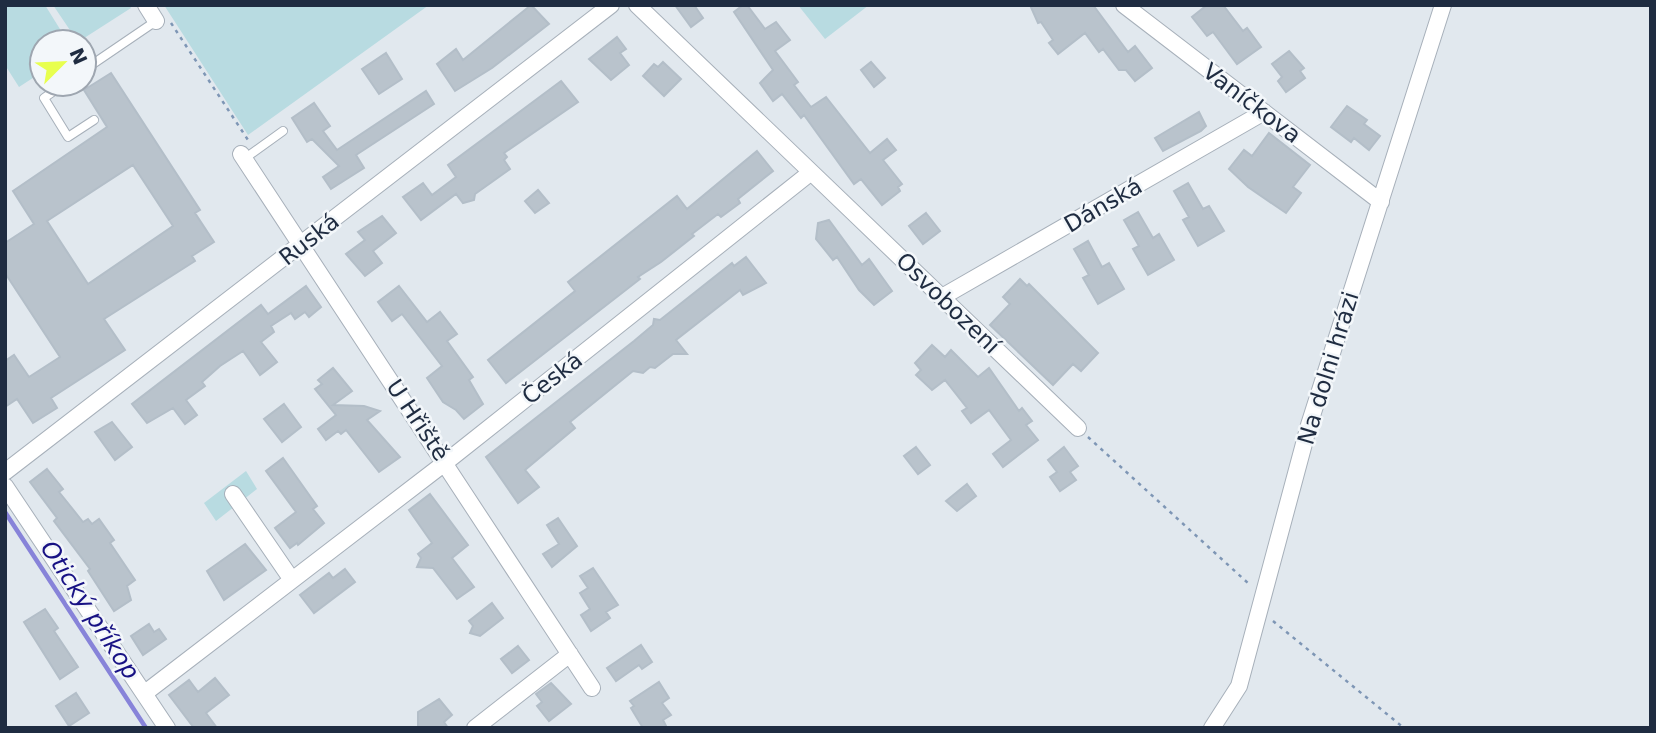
<svg xmlns="http://www.w3.org/2000/svg" width="1656" height="733" viewBox="0 0 1656 733" font-family="'DejaVu Sans',sans-serif">
  <style>
    .green { fill: #b8dbe1 }
    .lines { fill: none; stroke-linecap: round; stroke-linejoin: round }
    .stream { stroke: #8783d9; stroke-width: 4.5 }
    .building { fill: #b9c3cc; stroke: #b3bec8; stroke-width: 2; fill-rule: evenodd }
    .lane-casing { stroke: #a7b0ba; stroke-width: 10 }
    .street-casing { stroke: #a7b0ba; stroke-width: 18 }
    .path { stroke: #7e96b5; stroke-width: 2.5; stroke-dasharray: 3.5 5; stroke-linecap: butt }
    .lane { stroke: #fff; stroke-width: 8 }
    .street { stroke: #fff; stroke-width: 16 }
    .labels { text-anchor: middle; stroke-width: 5; stroke-linejoin: round; paint-order: stroke }
    .street-label { font-size: 23px; fill: #1f2c41; stroke: #f3f7fa }
    .water-label { font-size: 24px; font-style: italic; fill: #181284; stroke: #f3f7fa }
  </style>
  <rect width="100%" height="100%" fill="#e1e8ee"/>
  <path class="green" d="M5,5h40l23,37h-26v30l-23,15 -14,-22z
    M53,5h76l2,3 -53,34z
    M164,5h265l-181,130z
    M798,5h71l-44,34z
    M246,471l11,18 -41,32 -12,-18z"/>
  <g class="lines">
    <path class="stream" d="M5,512l141,216"/>
  </g>
  <path class="building" d="M531,5l18,19 -57,44 -37,23 -18,-27 19,-15 7,11z
    M675,5h19l9,13 -12,9z
    M743,5h4l18,24 11,-7 14,18 -15,11 23,31 -4,3 17,22 15,-10 44,56 17,-14 9,11 -13,10 19,24 -4,3 2,4 -18,14 -21,-26 -7,5 -50,-69 -3,3 -19,-24 -9,7 -13,-18 13,-13 -39,-58z
    M1030,5h63l35,47 7,-6 17,22 -17,13 -9,-11h-7l-16,-21 -4,3 -14,-19 -27,21 -9,-11 4,-3 -12,-18 -3,1z
    M1207,5h16l20,26 4,-3 14,19 -24,17 -24,-32 -6,4 -15,-19z
    M617,37l9,12 -6,4 9,12 -18,15 -22,-21z
    M1289,51l15,17 -4,3 5,7 -19,14 -8,-11 4,-4 -10,-13z
    M386,53l16,26 -23,15 -17,-25z
    M663,62l18,17 -17,17 -21,-20 11,-12 4,3z
    M871,62l14,16 -11,9 -13,-17z
    M111,73l89,137 -5,3 19,29 -22,14 3,5 -91,58 21,31 -74,48 6,10 -24,15 -16,-24 -12,8v-46l9,-6 15,22 31,-20 -55,-84v-30l29,-19 -21,-33 94,-64 -23,-37zM133,165l40,61 -85,58 -41,-63z
    M561,81l17,21 -74,51 3,4 -3,3 6,9 -35,25 -1,6 -11,3 -7,-9 -35,26 -18,-23 20,-14 9,12 24,-18 -8,-12z
    M426,91l8,13 -78,51 8,13 -33,21 -8,-12 16,-11 -27,-27 -5,3 -15,-24 22,-15 16,23 -7,5 14,19z
    M1347,106l20,14 -3,4 16,12 -11,14 -15,-12 -3,4 -20,-15z
    M1199,112l7,14 -5,5 -38,20 -8,-13z
    M1269,133l41,32 -17,22 8,6 -15,20 -38,-26 -19,-18 15,-19 8,6z
    M757,151l16,20 -35,28 2,4 -19,14 -3,-3 -26,20 2,2 -33,26 -23,15 2,2 -134,104 -18,-23 87,-69 -7,-9 109,-86 10,13z
    M1188,183l15,26 6,-3 15,25 -26,15 -15,-26 6,-3 -15,-26z
    M538,190l11,13 -14,10 -10,-12z
    M1138,212l15,26 6,-4 15,26 -26,15 -15,-26 6,-3 -15,-26z
    M926,213l14,18 -17,13 -14,-18z
    M382,216l14,17 -23,18 9,12 -17,13 -19,-22 19,-14 -7,-8z
    M829,220l33,45 7,-6 23,32 -18,14 -15,-15 -22,-33 -4,3 -17,-21 2,-16z
    M1088,241l14,26 7,-4 15,26 -26,15 -15,-26 6,-3 -15,-26z
    M746,257l20,26 -23,12 -3,-5 -64,50 11,14h-14l-18,14 -5,-1 -7,6 -10,-2 -63,51 5,6 -50,42 14,17 -21,16 -32,-46 148,-116 19,-16 1,-6 6,1 72,-57 2,3z
    M1020,279l7,7 2,-2 69,69 -17,18 -8,-7 -20,21 -63,-60 20,-21 -7,-7z
    M306,286l15,21 -12,10 -4,-5 -10,7 -4,-6 -20,13 3,6 -13,10 16,20 -17,13 -17,-24 -23,15 -18,16 3,4 -19,14 11,15 -12,9 -12,-16 -26,15 -15,-19 129,-99 7,9z
    M399,286l28,36 13,-10 17,22 -10,7 26,36 -4,3 14,24 -19,15 -8,-9 -13,-8 -16,-24 15,-12 -40,-52 -10,7 -14,-19z
    M932,345l13,12 6,-7 27,27 11,-9 30,43 3,-3 10,13 -6,4 12,15 -35,27 -10,-13 18,-14 -22,-30 -18,13 -9,-12 5,-3 -22,-28 -13,10 -16,-15 5,-5 -6,-7z
    M333,368l19,23 -19,14 31,1 16,5 -13,9 33,37 -21,15 -33,-42 -5,4 -3,-3 -12,9 -8,-11 18,-14 -21,-26 7,-5 -4,-4z
    M284,404l17,23 -19,15 -18,-23z
    M112,422l20,25 -17,13 -20,-28z
    M916,447l14,18 -12,9 -14,-18z
    M1064,447l14,19 -8,6 6,8 -16,11 -10,-14 7,-5 -9,-12z
    M283,458l34,48 -4,3 11,14 -26,22 -1,-2 -7,5 -15,-20 21,-16 -30,-41z
    M47,469l16,20 -4,3 24,30 5,-3 4,5 7,-5 15,21 -4,3 25,37 -8,6 4,14 -17,11 -26,-40 2,-2 -36,-48 3,-3 -27,-36z
    M967,484l9,12 -19,15 -11,-10z
    M430,494l38,51 -16,13 22,29 -17,12 -24,-31 -16,-1 4,-9 -3,-4 14,-11 -23,-33z
    M558,518l19,28 -25,21 -9,-13 16,-10 -12,-19z
    M245,544l21,26 -42,30 -17,-29z
    M593,568l25,37 -12,7 4,6 -19,13 -10,-16 9,-6 -10,-16 8,-5 -8,-12z
    M345,569l10,13 -41,31 -14,-18 29,-22 4,5z
    M492,603l11,15 -23,18 -10,-3 3,-7 -4,-5z
    M45,609l13,19 -4,3 24,36 -18,12 -36,-57z
    M149,624l5,8 5,-3 7,10 -23,16 -12,-19z
    M641,645l11,17 -10,7 -3,-4 -23,16 -9,-13z
    M518,646l11,14 -17,13 -11,-14z
    M215,678l14,17 -23,18 11,15h-23l-25,-33 20,-15 9,12z
    M659,682l10,16 -7,5 9,12 -8,5 4,8h-24l-12,-20 3,-2 -4,-5z
    M551,683l20,21 -22,17 -12,-15 5,-4 -6,-8z
    M76,693l13,20 -20,13 -13,-20z
    M439,699l13,16 -8,7 4,6h-30v-16z"/>
  <g class="lines">
    <g class="lane-casing">
      <path id="lane" d="M84,70l72,-49
        M64,84l-20,14 24,39 26,-17
        M244,159l39,-28"/>
    </g>
    <g class="street-casing">
      <path id="street" d="M146,5l10,16
        M637,5l441,423
        M1124,5l257,197
        M241,154l351,534
        M942,297l322,-185
        M5,472l606,-467
        M5,486l162,242
        M233,494l59,86
        M145,693l301,-231 364,-289
        M475,728l95,-74
        M1212,728l27,-42 70,-261 134,-420"/>
    </g>
    <path class="path" d="M171,23l77,117
      M1088,437l161,147
      M1273,621l131,107"/>
    <use href="#lane" class="lane"/>
    <use href="#street" class="street"/>
  </g>
  <g class="labels">
    <g class="street-label">
      <text transform="translate(1252 103) rotate(37)" y="8">Vaníčkova</text>
      <text transform="translate(1103 205) rotate(-30)" y="8">Dánská</text>
      <text transform="translate(309 239) rotate(-38)" y="8">Ruská</text>
      <text transform="translate(948 303) rotate(44)" y="8">Osvobození</text>
      <text transform="translate(1328 368) rotate(-73)" y="8">Na dolni hrázi</text>
      <text transform="translate(552 378) rotate(-38)" y="8">Česká</text>
      <text transform="translate(418 420) rotate(56)" y="8">U Hřiště</text>
    </g>
    <g class="water-label">
      <text transform="translate(90 610) rotate(57)" y="8">Otický příkop</text>
    </g>
  </g>
  <rect width="1656" height="733" fill="none" stroke="#1f2c41" stroke-width="14"/>
  <g transform="translate(63 63) rotate(66)"><circle r="33" fill="#f3f7fa" stroke="#9ea6b0" stroke-width="2"/>
  <path d="M0-5L12 26L0 18L-12 26Z" fill="#e8ff4e"/>
  <text y="-10" font-size="19" font-weight="bold" text-anchor="middle" fill="#1f2c41">N</text>
  </g>
</svg>
